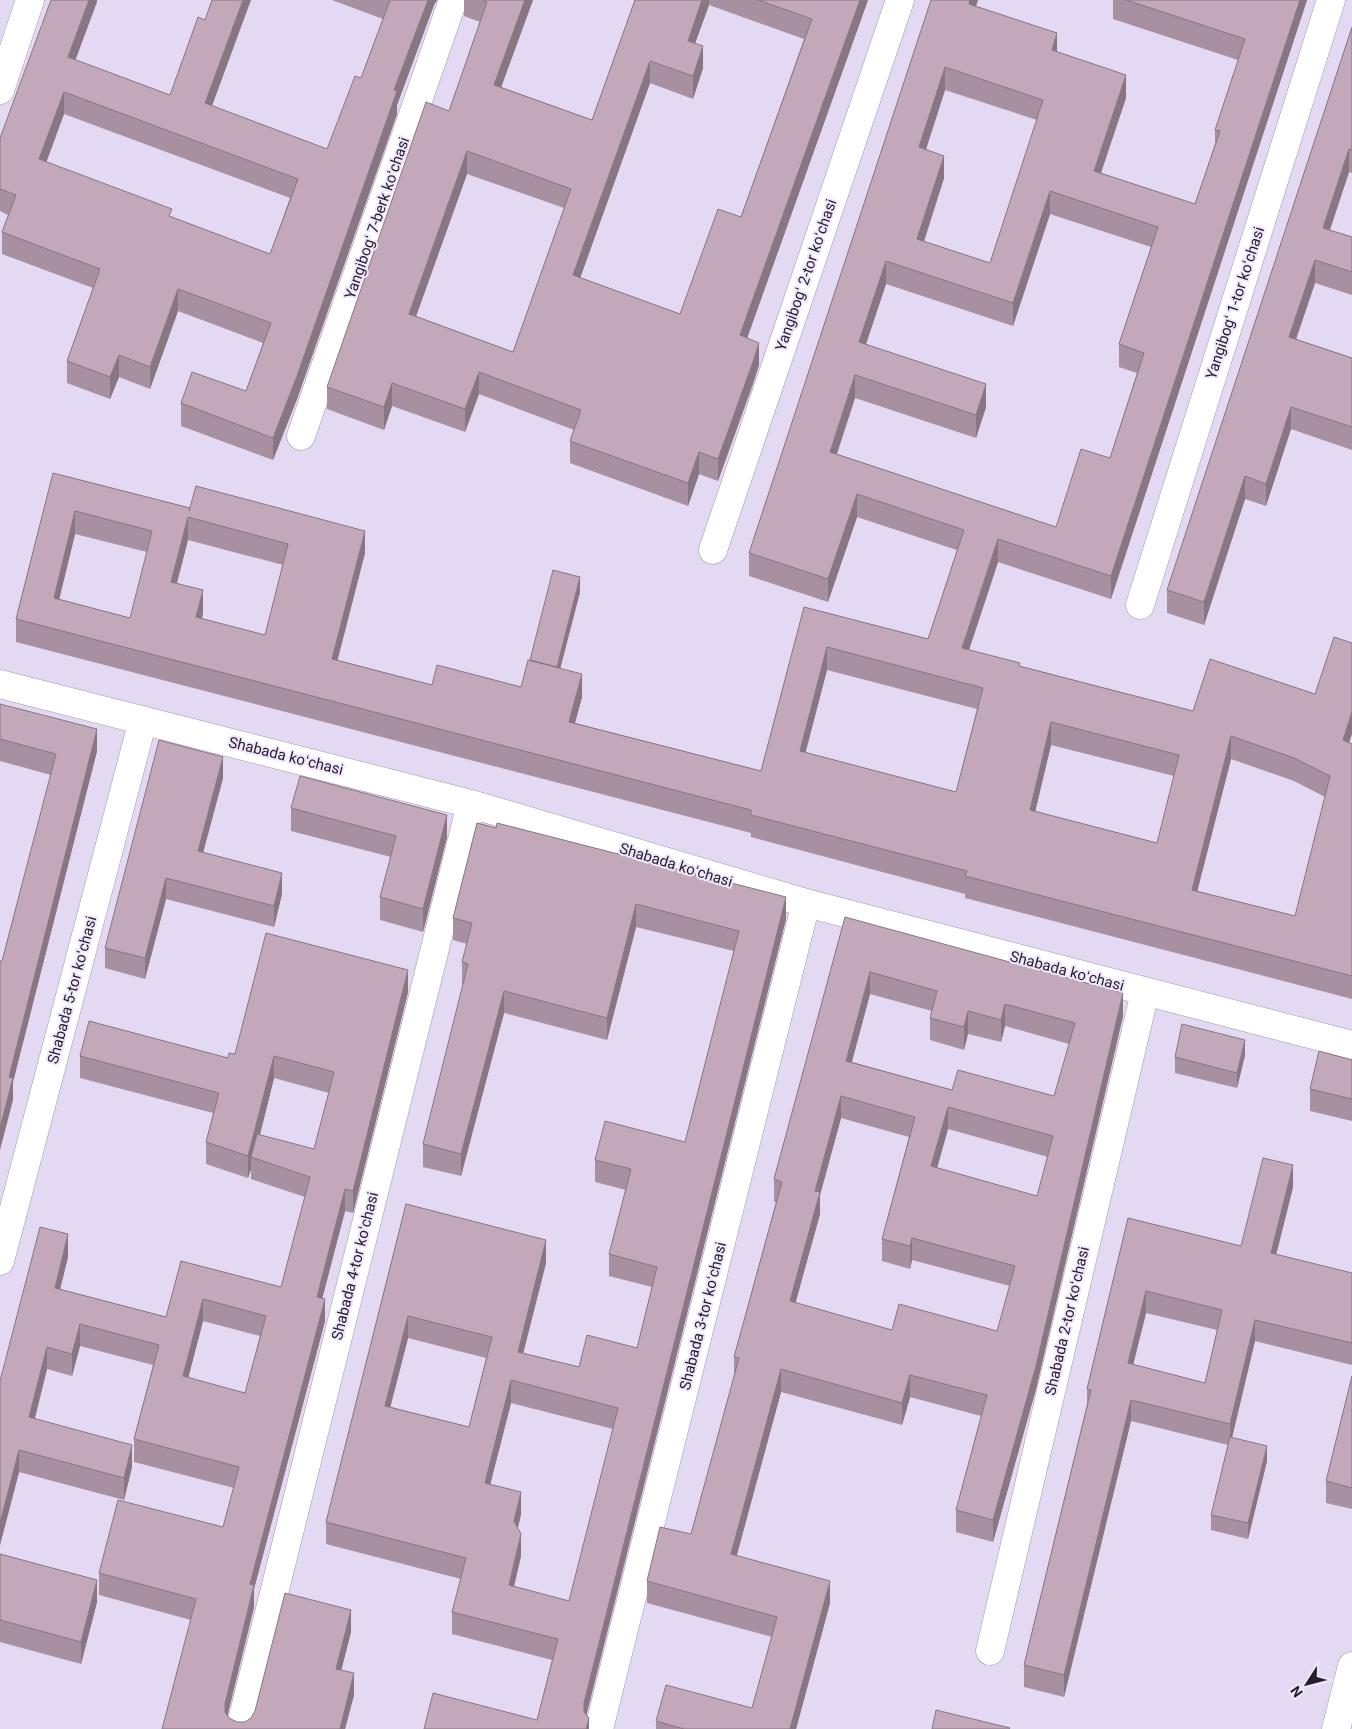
<svg xmlns="http://www.w3.org/2000/svg" width="1352" height="1729" viewBox="0 0 1352 1729" font-family="Roboto,sans-serif">
  <style>
    .lines { fill: none; stroke-linecap: round; stroke-linejoin: round }
    .street-casing { stroke: #a095ae; stroke-width: 29 }
    .street { stroke: #fff; stroke-width: 28 }
    .wall { fill: #a7909f; fill-rule: evenodd }
    .shaded-wall { fill: #887682 }
    .building { fill: #c2a8b9; stroke: #887682; fill-rule: evenodd }
    .labels { text-anchor: middle; stroke-width: 4; stroke-linejoin: round; paint-order: stroke }
    .street-label { font-size: 15px; fill: #231e28; stroke: #f0e7fd }
  </style>
  <rect width="100%" height="100%" fill="#e4d9f3"/>
  <g class="lines">
    <g class="street-casing">
      <path id="street" d="M0,90l30,-90
        M301,436l152,-436
        M713,550l187,-550
        M1140,605l191,-605
        M0,684l471,120 335,99 546,142
        M0,1261l143,-541
        M990,1651l155,-659
        M240,1729l231,-925
        M599,1729l207,-826
        M1336,1729l16,-63"/>
    </g>
    <use href="#street" class="street"/>
  </g>
  <path class="wall" d="M97,0l-22,60 95,35 42,11 115,43 34,-71 22,-59 -51,-19h105l-3,5 -37,100v9l-100,285 -24,61 -92,-34v-23l65,-12 17,-48 -85,-32 -28,78 -31,-12 -9,22 -43,-16v-22l26,-73 -91,-34v-22l6,-17 -8,-4v-73zM64,114l226,84 -20,56 -98,-37 -126,-55z
    M464,0h69l-32,87 91,33 43,-120h233l-121,338 12,27 -6,20 -35,96 -19,-7 -11,32 -118,-43v-22l4,-11 -95,-36 -14,38 -73,-26 -8,24 -57,-21v-22l122,-276 31,-89 -16,-6zM709,5l95,34 -63,178 -61,97 -100,-36 70,-195 43,16 10,-31 -8,-25zM467,174l97,34 -51,144 -97,-36z
    M931,0h47l-2,6 81,46 69,46 -26,75 95,31 20,-60v-14l23,-70 -125,-41v-19h194l-196,599 -113,-37 -29,88 51,16 173,45 156,32 3,1v255l-387,-101v-4l-214,-57v-4l-735,-191v-23l37,-146 312,80 -28,107 95,25 89,2 9,-27 50,-68 -20,76 22,29 -7,26 186,48 43,-164 124,32 29,-89 -100,-33 -29,85 -79,-26v-23zM945,90l92,30 -47,143 -66,-21 20,-64 -18,-28zM1050,214l101,33 -32,97v23l18,6 -27,85 -54,69 -219,-73 18,-56 121,40 10,-31 -120,-63 20,-60 127,42zM75,534l72,18 -17,66 -71,-19zM188,540l95,25 -18,70 -63,-16 1,-6 -26,-30zM827,670l150,39 -21,83 -151,-39zM1051,745l123,31 -17,67 -122,-31zM1231,759l63,22 31,16 -30,119 -98,-25z
    M1352,27v146l-3,-1 -19,58 22,7v58l-37,-12 -19,56 56,19v92l-61,-21 -25,77 -21,-7 -41,126 -37,-12v-23z
    M0,704l97,47 -84,331v18l-11,-139 49,-186 -51,-14z
    M223,778l-20,74 79,42 -8,33 -108,-28 -21,80 -40,-11v-20z
    M291,808l156,29 -24,95 -43,-12v-23l11,-40 -100,-26z
    M477,823l309,96 -200,796 3,14 -52,-9 15,-60 -100,-26v-22l9,-33 -135,-35v-22l80,-318 140,59 -23,90 56,14 58,-19 15,-61 -43,-11v-22l17,-64 -31,-8v-22l90,-18 49,-191 -98,-24 -29,113 -103,-27 -43,163 -38,-9v-23l40,-160h-1v-22l5,-18 -14,-4v-22zM408,1338l78,20 -17,69 -79,-20zM511,1403l102,26 -44,172 -55,-14 7,-31 -3,-28 3,-14 -31,-30z
    M845,917l278,99 -87,373 -43,153 -37,-10v-22l25,-94 -71,-19 -8,28 -121,-33 -44,163 93,48 -34,126h-140v-8l96,-13 20,-71 -125,-34v-22l44,-47 43,-157v-20l42,-155h-2v-23zM870,994l62,17 -2,7v22l34,10 4,-16 33,8 4,-16 64,18 -15,52 -102,-6 -100,-28zM841,1118l68,19 -27,102v22l28,8 2,-9 98,26 -13,45 -105,-1 -97,-27 25,-89v-19zM948,1129l100,28 -11,39 -100,-28z
    M408,992l-55,221 -8,-2 -23,87 3,23 -71,268v18l-27,108 2,3 8,4h8l6,-4 100,-86 -10,38 13,25 -9,34h-183l29,-109 -92,-25v-22l124,-46 11,-39 -100,-26v-23l19,-74 -73,-19 -8,30 -25,-7 -12,50 97,48 -8,33 -105,-28 -19,73v-164l68,-124 -8,32 106,28 15,-56 100,26 24,-90 -54,-18v-10l-3,9 -42,-14v-22l7,-29 -133,-35v-22l148,2 7,-4zM274,1078l55,15 -15,56 -54,-14zM203,1321l57,15 -15,57 -57,-15z
    M1245,1055l-8,33 -62,-15v-16z
    M1352,1060v61l-42,-10v-22z
    M1293,1187l-17,68 76,18v92l-97,-24 -23,96 35,24 -19,78 -37,-9v-15l17,-70 -97,-24 -67,276 -40,-10v-22l63,-260v-16l41,-171 113,28zM1146,1313l71,17 -12,53 -72,-18z
    M1352,1376v133l-26,-6v-22z
    M0,1554l97,48 -16,62 -81,-22z"/>
  <path class="shaded-wall" d="M89,0h8v2l-29,78v-23z
    M243,0h8l-46,125v-22z
    M428,0h9l-3,5 -37,100v9l-100,285 -24,61v-22l121,-348z
    M525,0h8l-39,107v-22z
    M702,0h7v5l-21,58v-22z
    M860,0h8l-128,358v-23z
    M970,0h8l-9,27v-23z
    M1300,0h7l-196,599v-23z
    M1057,33v22l-5,-5z
    M703,46v22l-10,31v-23z
    M650,61v22l-77,215v-23z
    M945,67v23l-26,80v-23z
    M1126,75v23l-32,96v-23z
    M64,92v22l-25,68v-23z
    M1349,149v23l-26,78v-22z
    M467,151v23l-58,162v-22z
    M944,156v22l-27,84v-23z
    M1050,191v23l-37,112v-23z
    M1315,260v23l-26,77v-23z
    M886,261v23l-27,81v-23z
    M178,289v22l-28,78v-22z
    M759,343v22l-41,116v-22z
    M119,355v22l-9,22v-22z
    M479,372v22l-14,38v-23z
    M855,375v23l-25,76v-22z
    M392,383v23l-8,24v-23z
    M986,384v23l-10,31v-23z
    M1291,407v22l-25,77v-22z
    M699,452v22l-11,32v-23z
    M1245,476v23l-41,126v-23z
    M857,494v23l-29,85v-23z
    M75,511v23l-21,87v-23z
    M188,517v23l-17,65v-23z
    M365,531v22l-33,129v-23z
    M998,539v23l-36,109v-23z
    M580,577v15l-25,97v-16z
    M203,590v23l-7,27v-23z
    M827,647v23l-27,104v-23z
    M582,674v23l-13,48v-23z
    M1352,712v22l-9,28v-22z
    M1051,722v23l-21,88v-23z
    M97,729v22l-84,331v18l-13,50v-22l9,-51z
    M1231,736v23l-39,153v-22z
    M223,757v21l-25,94v-21z
    M447,815v22l-24,95v-23z
    M282,873v21l-8,33v-21z
    M166,878v21l-21,80v-21z
    M786,897v22l-202,806v-22z
    M636,904v23l-29,113v-22z
    M408,970v22l-55,221v-22z
    M870,972v22l-24,89v-22z
    M504,991v22l-43,163v-22z
    M1123,993v23l-87,373 -43,153v-22z
    M1005,1004v22l-4,16v-22z
    M968,1011v23l-4,16v-23z
    M1245,1040v15l-8,33v-15z
    M274,1056v22l-20,80 -3,-1v12l-3,9v-22z
    M841,1096v22l-21,77v19l-30,109v-22l25,-110z
    M948,1107v22l-17,60v-23z
    M1293,1165v22l-22,88v-22z
    M345,1189v22l-28,108v-22z
    M68,1234v23l-13,53v-22z
    M912,1238v22l-2,9v-23z
    M546,1240v23l-28,111v-22z
    M1146,1291v22l-18,72v-22z
    M203,1299v22l-20,77v-22z
    M325,1299v22l-71,268v18l-29,119v-22l25,-120z
    M408,1316v22l-23,90v-22z
    M1255,1320v21l-25,105v-22z
    M80,1324v22l-8,30v-22z
    M47,1347v22l-18,70v-22z
    M781,1369v23l-50,184v-22z
    M910,1375v22l-8,28v-22z
    M511,1380v23l-26,102v-22z
    M1131,1400v21l-67,276v-22z
    M132,1445v22l-8,33v-22z
    M1267,1446v15l-19,78v-16z
    M19,1450v22l-19,73v-22z
    M521,1492v22l-7,30v-23z
    M521,1534v22l-12,51v-22z
    M97,1580v22l-16,62v-22z
    M830,1581v22l-34,126h-6z
    M351,1610v22l-15,59v-22z
    M354,1673v22l-9,34h-5z
    M589,1718v11h-3z"/>
  <path class="building" d="M51,0h38l-21,57 102,38 28,-78 7,3 7,-20h31l-38,103 122,46 28,-73 6,2 29,-78h38l-34,90 3,1 -100,285 -24,62 -92,-35 11,-31 54,19 25,-68 -93,-34 -28,78 -31,-12 -9,22 -43,-16 33,-92 -98,-37 14,-37 -16,-6v-51zM64,92l234,87 -28,75 -101,-38 3,-7 -133,-50z
    M482,0h43l-31,85 98,35 43,-120h67l-14,41 15,5 -10,30 -43,-15 -77,214 107,39 38,-105 23,8 71,-198 -54,-19h102l-120,335 19,8 -6,19 -35,97 -19,-7 -11,31 -118,-42 11,-31 -102,-38 -14,37 -73,-26 -8,24 -57,-20 99,-285 23,9 38,-109zM467,151l104,38 -58,163 -104,-38z
    M931,0h39l-1,4 88,29 -5,17 74,25 -32,96 101,33 25,-73 -5,-1 30,-91 -119,-39h174l-189,576 -113,-37 -36,109 58,15 -1,3 174,45 17,-52 105,35 19,-57 18,6v69l-9,28 9,4v232l-387,-100 2,-5 -216,-56v-5l-735,-191 37,-146 137,35 -1,3 7,-25 169,45 -33,128 100,26 5,-20 84,22 7,-27 54,14 -13,48 192,49 43,-164 124,32 36,-109 -107,-36 -29,85 -79,-26zM945,67l98,33 -53,163 -73,-24 27,-83 -25,-9zM1050,191l108,36 -39,117 25,9 -34,105 -29,-9 -25,78 -226,-75 25,-77 121,40 10,-31 -127,-42 27,-81 127,42zM75,511l77,20 -22,87 -76,-20zM188,517l100,27 -23,91 -69,-18 7,-27 -32,-8zM827,647l156,41 -27,104 -156,-41zM1051,722l128,33 -22,88 -127,-33zM1231,736l63,22 36,18 -35,140 -103,-26z
    M1352,27v123l-3,-1 -26,79 29,9v35l-37,-12 -26,77 63,21v69l-61,-20 -25,77 -21,-8 -41,126 -37,-12z
    M553,570l27,7 -23,90 -27,-7z
    M0,704l97,25 -88,348 4,1 -13,50v-167h2l54,-207 -56,-15z
    M159,740l64,17 -25,94 84,22 -8,33 -108,-28 -21,80 -40,-10z
    M300,776l147,39 -24,94 -43,-12 16,-61 -105,-28z
    M477,823l19,5 1,-5 289,74 -202,806v9l5,6 -3,11h-162l9,-36 104,27 21,-81 -106,-27 14,-54 -140,-36 80,-318 140,36 -28,112 61,15 8,-32 50,13 20,-81 -48,-13 22,-85 -36,-9 10,-39 80,21 54,-211 -103,-27 -29,114 -103,-27 -43,163 -38,-10 45,-180 -6,-2 10,-39 -19,-5zM408,1316l84,21 -23,90 -84,-21zM511,1380l107,28 -49,193 -60,-16 12,-51 -7,-13 7,-29 -36,-9z
    M845,917l278,76 -87,373 -43,154 -37,-10 31,-115 -77,-20 -8,28 -121,-34 -50,185 99,27 -40,148h-106l-28,-8 10,-36 86,23 25,-91 -130,-36 13,-54 31,7 48,-176 -5,-1 48,-175 -8,-3zM870,972l67,19 -7,27 34,9 4,-16 33,9 4,-16 70,19 -21,73 -96,-26 -6,20 -106,-29zM841,1096l74,21 -33,122 28,7 2,-8 103,28 -18,65 -98,-27 -7,26 -102,-29 30,-109 -5,-1zM948,1107l105,29 -16,60 -106,-30z
    M266,933l142,37 -55,221 -8,-2 -28,108 8,2 -75,285 4,1 -29,119v8l4,6 8,4h8l6,-4 4,-7 30,-118 66,17 -15,59 18,4 -14,56h-178l34,-130 -97,-26 19,-73 105,27 16,-60 -105,-28 25,-94 -79,-21 -8,30 -25,-7 -18,70 103,28 -8,33 -105,-28 -19,73v-142l40,-154 28,7 -13,54 111,29 15,-56 100,26 29,-110 -59,-20 6,-23 57,15 20,-77 -60,-16 -26,100 -42,-14 13,-49 -139,-37 9,-35 139,37 1,-5 6,1zM203,1299l63,17 -21,77 -62,-17z
    M1182,1024l63,16 -8,33 -62,-16z
    M1319,1051l33,9v39l-42,-10z
    M1263,1158l30,7 -22,88 81,20v70l-97,-23 -25,104 -99,-24 -67,275 -40,-10 67,-275 -4,-1 41,-171 113,28zM1146,1291l76,19 -17,73 -77,-20z
    M1352,1376v112l-26,-7z
    M1230,1437l37,9 -19,77 -37,-8z
    M0,1554l97,26 -16,62 -81,-22z
    M936,1710l74,18 -1,1h-77z"/>
  <g class="labels">
    <g class="street-label">
      <text transform="translate(377 218) rotate(-71)" y="5">Yangibogʻ 7-berk koʻchasi</text>
      <text transform="translate(806 275) rotate(-71)" y="5">Yangibogʻ 2-tor koʻchasi</text>
      <text transform="translate(1235 303) rotate(-72)" y="5">Yangibogʻ 1-tor koʻchasi</text>
      <text transform="translate(286 756) rotate(14)" y="5">Shabada koʻchasi</text>
      <text transform="translate(676 865) rotate(17)" y="5">Shabada koʻchasi</text>
      <text transform="translate(1067 971) rotate(15)" y="5">Shabada koʻchasi</text>
      <text transform="translate(72 990) rotate(-75)" y="5">Shabada 5-tor koʻchasi</text>
      <text transform="translate(355 1266) rotate(-76)" y="5">Shabada 4-tor koʻchasi</text>
      <text transform="translate(703 1316) rotate(-76)" y="5">Shabada 3-tor koʻchasi</text>
      <text transform="translate(1067 1321) rotate(-77)" y="5">Shabada 2-tor koʻchasi</text>
    </g>
  </g>
  <g transform="translate(1307 1684) rotate(234)" stroke="#f0e7fd" stroke-width="4" paint-order="stroke">
  <path d="M0-4L9 19L0 12L-9 19Z" fill="#231e28"/>
  <text y="-8" font-size="14" font-weight="bold" text-anchor="middle" fill="#231e28">N</text>
  </g>
</svg>
